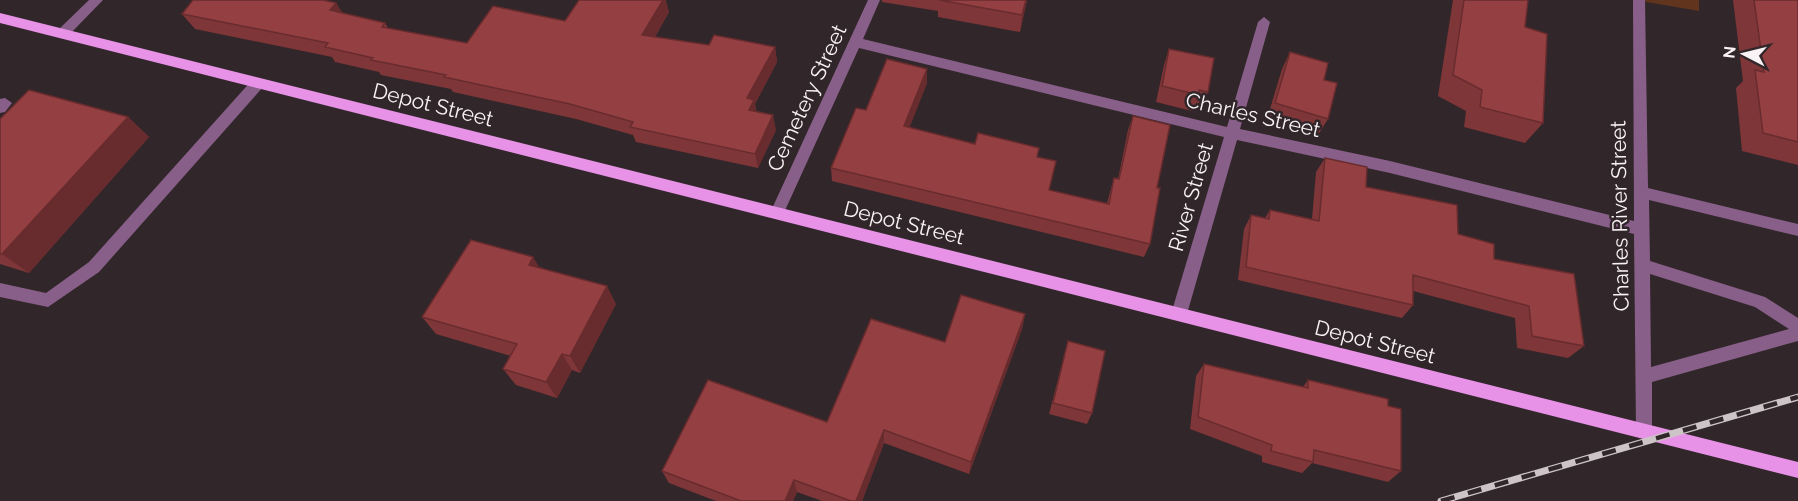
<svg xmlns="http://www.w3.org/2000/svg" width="1798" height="501" viewBox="0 0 1798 501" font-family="Raleway,sans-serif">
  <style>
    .green { fill: #61351d }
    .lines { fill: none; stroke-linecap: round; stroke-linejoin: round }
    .minor { fill: #885f88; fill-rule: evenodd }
    .major { fill: #e792e7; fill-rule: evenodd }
    .rail-casing { stroke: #ccc4c7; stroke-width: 7 }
    .rail { stroke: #31262a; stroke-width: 4.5; stroke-dasharray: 14; stroke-linecap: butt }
    .wall { fill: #7f3638 }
    .shaded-wall { fill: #682c2e }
    .building { fill: #943f41; stroke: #682c2e; stroke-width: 1.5 }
    .labels { text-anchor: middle; stroke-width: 5; stroke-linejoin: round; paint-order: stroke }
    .street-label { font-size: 21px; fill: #faf3f5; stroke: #31262a }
  </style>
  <rect width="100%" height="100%" fill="#31262a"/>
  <path class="green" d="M1635,0h64v11z"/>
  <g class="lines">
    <path class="minor" d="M89,0h14l-35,36h-10l-1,-3 1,-3z
      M868,0h12l-17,39 364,88 31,-105 6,-5 6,5 -30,107 150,32 244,60 -1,-221h12l3,188 150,36v12l-149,-36 1,61 115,36 33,21v23l-146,41v49l-2,6 -6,2 -6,-2 -2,-6 -2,-197 -244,-61 -153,-33 -50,174 -2,5 -6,2 -6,-2 -2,-5 53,-177 -365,-89 -77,169h-10l-2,-4zM1650,274l105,33 34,22 -138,38z
      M258,78l7,5 -2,4 -164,185 -51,35 -48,-10v-14l46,10 43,-31 164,-183z
      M5,98l7,5 -7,9 -5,1v-14z"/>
    <path class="major" d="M0,13l1798,449v16l-1798,-455z"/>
    <g class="rail-casing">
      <path id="rail" d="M1441,501l357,-104"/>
    </g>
    <use href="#rail" class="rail"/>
  </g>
  <path class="wall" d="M882,0h145l-7,32 -82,-15v-6l-56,-9z
    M1453,0h75l-3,27 18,96 -18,20 -61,-16 2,-16 -28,-15z
    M1733,0h65v165l-56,-14 -6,-63 7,-7z
    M336,3l6,10 43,10 3,5 79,15 98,-22 104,-9 -14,25 54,8 66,2 2,15 -22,42 1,7 20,19 -18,38 -122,-26 -3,-7 -57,-16 -123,-27 -2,-3 -70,-14 -2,-3 -44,-10 -3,-5 -137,-28 -13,-15z
    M1169,49l39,43 -6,16 -8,-2 -2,5 -36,-9 8,-37z
    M1290,52l34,28 4,39 -10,16 -51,-16 15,-50z
    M927,83l-18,45 66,16 64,4 -2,9 12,33 58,13 7,-25 4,1 10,-49 5,-14 24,72 -7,56 -6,13 -312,-76 -1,-13 35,-58z
    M128,117l21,20 -120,136 -29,-9v-145z
    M1325,158l41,29 92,47 36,25 90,87 -16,12 -51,-10 -2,-30 -102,-27v14l-11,13 -164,-38 6,-51 7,-14 14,3 5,-8 42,9 4,-47z
    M540,267l76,37 -36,69 -8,-3 -15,28 -41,-13 -13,-16 8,-13 -75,-22 -14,-17z
    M1025,314l-3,15 -53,145 -85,-31 -22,58h-40l-25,-9 -4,9h-77l-47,-18 -7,-12 165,-49 118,-80z
    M1068,341l24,72 -5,11 -38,-10z
    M1204,364l99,23 5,-7 80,26 13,65 -13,11 -76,-19 -10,10 -40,-11v-6l-72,-27 6,-53z"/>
  <path class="shaded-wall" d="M663,0h3l3,12 -22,38 -5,-15z
    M1026,0h1l-7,32 2,-17z
    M336,3l10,15 -16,-8z
    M775,47l2,15 -22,42 2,11 -5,10 -5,-27z
    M927,69v14l-23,58v-15z
    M773,115l3,15 -18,38 -3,-14z
    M128,117l21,20 -120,136 -27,-19z
    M533,257l11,18 -15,-10z
    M607,286l9,18 -36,69 -10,-17z
    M1025,314l-3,15 -53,145 2,-12z
    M562,354l10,16 -15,28 -11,-16z
    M884,430v13l-22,58h-6z
    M794,480l3,12 -4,9h-8z"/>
  <path class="building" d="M193,0h130l13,3 -6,7 55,13 -3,4 85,16 26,-37 72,15 14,-21h84l-21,35 67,10 5,-10 61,12 -28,51 7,2 -5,10 24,5 -18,39 -125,-27 3,-5 -63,-18 -126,-27 2,-2 -75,-15 2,-2 -48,-11 3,-4 -146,-29z
    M939,0h87l-4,15z
    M1464,0h64l-3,27 22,7 -4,89 -63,-16 2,-17 -29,-15z
    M1754,0h44v142l-35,-9 -8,-63 9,2z
    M1169,49l45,9 -6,34 -9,-2v5l-37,-9z
    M1290,52l38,11 -4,17 13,3 -9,36 -53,-16z
    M887,59l40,10 -23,57 71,18 3,-11 61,15 -2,9 19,4 -7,29 60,14 5,-26 5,1 14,-63 37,9 -13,63h3l-10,56 -319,-76 25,-60 10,2z
    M29,90l99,27 -126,137h-2v-135z
    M1325,158l42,9 -1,20 91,18 1,29 36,10v15l80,15 10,72 -52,-10 -3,-30 -116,-31v30l-167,-38 5,-52 18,4 1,-9 49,11z
    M471,240l62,17 -4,8 78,21 -37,70 -8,-2 -16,28 -43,-13 14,-25 -95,-27z
    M961,295l64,19 -54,148 -87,-32 -28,71h-5l-57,-21 -9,21h-44l-79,-30 46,-91 119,42 44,-103 74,23z
    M1068,341l37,10 -13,62 -39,-10z
    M1204,364l104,24v-8l80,19v7l13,3v62l-87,-21 -1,12 -42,-11 1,-6 -74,-28z"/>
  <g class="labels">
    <g class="street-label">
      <text transform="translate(807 98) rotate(-65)" y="7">Cemetery Street</text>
      <text transform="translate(433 105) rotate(14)" y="7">Depot Street</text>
      <text transform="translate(1253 115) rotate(13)" y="7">Charles Street</text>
      <text transform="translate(1191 197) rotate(-74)" y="7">River Street</text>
      <text transform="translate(1620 216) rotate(-91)" y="7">Charles River Street</text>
      <text transform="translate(904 223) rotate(14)" y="7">Depot Street</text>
      <text transform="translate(1375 342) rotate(14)" y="7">Depot Street</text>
    </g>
  </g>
  <g transform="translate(1744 54) rotate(277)" stroke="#31262a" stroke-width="4.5" paint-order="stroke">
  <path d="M0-4.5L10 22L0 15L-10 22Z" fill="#faf3f5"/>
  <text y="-9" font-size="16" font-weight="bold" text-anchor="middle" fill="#faf3f5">N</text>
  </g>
</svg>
